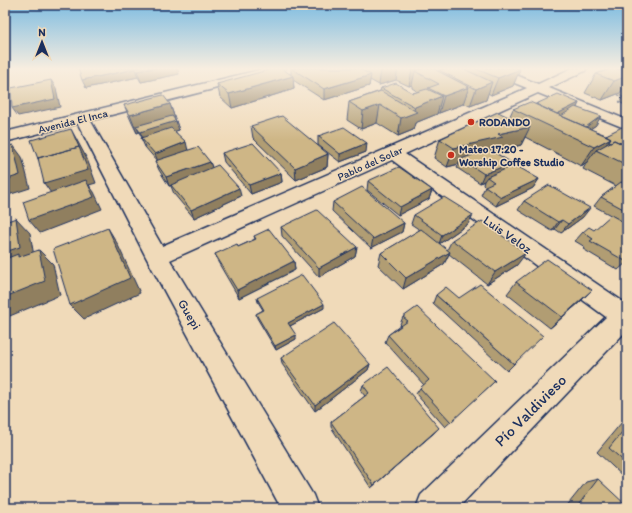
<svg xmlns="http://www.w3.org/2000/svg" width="632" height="513" viewBox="0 0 632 513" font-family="Itim,sans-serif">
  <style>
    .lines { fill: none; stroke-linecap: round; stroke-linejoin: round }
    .street-casing { stroke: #1b2f5e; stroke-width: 3 }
    .secondary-casing { stroke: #1b2f5e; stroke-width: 3 }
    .street { fill: #f0dab9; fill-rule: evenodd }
    .secondary { fill: #f0dab9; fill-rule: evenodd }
    .wall { fill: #b19d73; stroke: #1b2f5e }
    .shaded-wall { fill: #907f5e; stroke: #1b2f5e }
    .building { fill: #ceb686; stroke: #1b2f5e }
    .poi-dot { fill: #c8321e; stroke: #f0dab9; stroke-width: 1.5 }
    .labels { text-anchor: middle; stroke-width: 3; stroke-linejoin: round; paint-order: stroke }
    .far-street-label { font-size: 11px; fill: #1b2f5e; stroke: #f0dab9 }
    .far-poi-label { font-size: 11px; font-weight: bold; fill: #1b2f5e; stroke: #f0dab9; text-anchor: start }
    .street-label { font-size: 13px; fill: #1b2f5e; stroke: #f0dab9 }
    .near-street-label { font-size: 16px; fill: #1b2f5e; stroke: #f0dab9 }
  </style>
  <rect width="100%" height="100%" fill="#f0dab9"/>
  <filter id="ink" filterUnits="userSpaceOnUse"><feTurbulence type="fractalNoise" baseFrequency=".025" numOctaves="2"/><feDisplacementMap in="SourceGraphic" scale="8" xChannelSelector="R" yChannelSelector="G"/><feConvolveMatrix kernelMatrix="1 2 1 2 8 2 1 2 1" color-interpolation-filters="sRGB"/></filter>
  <g filter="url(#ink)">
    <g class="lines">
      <g class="street-casing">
        <path id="street" d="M483,68h16l39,16 34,-16h15l-2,3 -36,17 78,32v9l-89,-36 -133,61 220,149 2,-1v28l-169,178h-42l5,-13 185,-178 -214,-157 -222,100 143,235 5,13h-37l-135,-251 -71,-139 2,-3 5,-1 5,1 2,3 73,128 365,-158 -42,-17z"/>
      </g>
      <g class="secondary-casing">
        <path id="secondary" d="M267,68h19l-2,3 -279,71v-10z"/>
      </g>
      <use href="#street" class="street"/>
      <use href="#secondary" class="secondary"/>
    </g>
    <path class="wall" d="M78,68h99l2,6 -38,8 -3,-5 -52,11z
      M291,68h134l14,3v-1h2v-2h75l4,1 -7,17 -22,9 -3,-2 -2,7 -16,6 -7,-3v1l-24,9h-2v1l-22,9 -2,7 -15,6 -21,-13 -16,6 -14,-9 2,-18 31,-11 1,-3 32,5 5,-1 -6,-4v-3l-3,1 -13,-6 -17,5 -9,-5 -1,6 -45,14 -31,-20 1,9 -62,19 -12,-11 -3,-13 74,-10z
      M612,68h15v38l-8,-4 4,-5 -5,-2 3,-4 -1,2 -18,7 -17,-7 11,-19z
      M579,103l-2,4 19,18 -6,4 16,6 21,-7v96l-33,-18 7,-9 15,-11 -33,-17 4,-7 -6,4 -56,-29 -4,8 -24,6 -1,2 13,14 30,12 -6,9 -37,18 -15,-11 4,-8 -2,-2 1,-4 -4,2 -23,-15 2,-4 -12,3 -13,-9 6,-19 69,-21 4,-9 23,-5z
      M170,104l9,26 -4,1 13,19 22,12 2,6 29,28 -47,22 -20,-24 -3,-8h-2l-10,-16 -4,-9h2l-12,-14 -4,-9h1l-3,-6 -2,1 -5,-10 -8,-18z
      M251,126l77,28 -1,13 -31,13 -43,-42z
      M318,136l48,16 -26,10 -22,-17z
      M222,153l59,20 1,9 -31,12 -27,-32z
      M368,181l64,9 -3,9 -31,16 -31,-25z
      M524,201l59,16 -22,16 -6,-4 -3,2 -34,-21z
      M333,202l71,21 -2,9 -31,16 -39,-37z
      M414,215l54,9 -29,20 8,6 5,-10 65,25 -30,19 -38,-30 -5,10 -41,25 -25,-24 3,-12 39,-23 -9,-6z
      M281,227l76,20 -2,9 -36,21 -37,-41z
      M583,232l44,30 -9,8 -35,-21 2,-2 -10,-6z
      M254,236l40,25 1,9 -56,28 -21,-36 -3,-8 23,-7 17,-8z
      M516,282l64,20 -30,26 -43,-34z
      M436,295l78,69 -7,7 -74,-68z
      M257,298l67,10 -34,18 6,13 -20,11 -19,-32 -1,-4 7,-4 -5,-8z
      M403,317l92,64 -50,46 -29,-33 4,-6 4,-3 -39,-43 3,-7 13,-10 -1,-1z
      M281,358l89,6 -2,6 -53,41 -33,-47z
      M363,385l76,43 -68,60 -40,-61v-5l34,-26 -4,-5z
      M627,416v64l-30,-28z
      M598,479l29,29h-62l21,-26z"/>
    <path class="shaded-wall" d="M155,68h22l2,6 -38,8 -4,-11z
      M379,68h19l-2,12 -17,5 2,-16z
      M419,68h6l-2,8 -8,-5 -3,14 -3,1 3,-16z
      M135,69l3,8 -52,11 -4,-8z
      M520,69l-7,17 -22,9 7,-17z
      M371,75l-2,11 -45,14v-11z
      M293,76l1,13 -62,19 -3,-14z
      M627,76v6l-7,11 -18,7 12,-19z
      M51,80l5,8 4,19 -42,9 -6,-8z
      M492,82l-6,18 -16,6 6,-17z
      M469,87l-6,17 -24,9 5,-17z
      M442,96l-5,18 -22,9 -2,7 -15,6 3,-18 12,-5 2,-6z
      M579,103l-4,8 -14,7 -7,-3z
      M170,104l6,18v-1l3,9 -35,11 -4,-9 -4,-6 3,6 -2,1 -7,-18z
      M380,105l-3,18 -16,6 2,-18z
      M601,116l-5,9 -16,11 5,-9z
      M530,127l-9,18 -24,6 -2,4 -34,4 -2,5 -12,3 7,-19 44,-14z
      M71,129l16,30 9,24 -7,2 5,7 8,17 -62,24 -11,-13 24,-24 -9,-13v-15l-6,-9z
      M611,138l-11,14 -4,-2 -9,12 -6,4 13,-19z
      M186,142l2,9 -30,11 -3,-8z
      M367,143l-1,9 -26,10v-8z
      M13,145l9,12 8,31 -25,8v-16z
      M328,154l-1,13 -31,13 -1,-12z
      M210,162l3,8 -44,16 -3,-9z
      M512,163l-5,8 -20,6 -3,4 -4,2 4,-9z
      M281,173l1,9 -31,12 -2,-9z
      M539,179l-6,9 -37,18 5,-9z
      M239,188l2,8 -47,22 -3,-8z
      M432,190l-3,9 -31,16 2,-8z
      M590,208l-7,9 -22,16 7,-9z
      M473,215l-5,9 -29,20 3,-9z
      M16,218l14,15 5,29 -30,11v-21z
      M562,220l-7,9 -3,2 6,-9z
      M404,223l-2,9 -31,16 2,-9z
      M108,228l9,15 23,50 -56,26 -14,-14z
      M357,247l-2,9 -36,21v-9z
      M39,250l14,14 7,31 -55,23v-21z
      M450,252l-6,12 -41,25 3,-11z
      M526,253l-9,12 -30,19 8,-12z
      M294,261l1,9 -56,28 -2,-8z
      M592,290l-12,12 -30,26 12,-11z
      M324,304v4l-36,19v-4z
      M296,335v4l-20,11 -1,-4z
      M370,364l-2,6 -53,41v-6z
      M439,428l-5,5 -63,55 3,-3z"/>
    <path class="building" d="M78,68h56l1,1 -53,11z
      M135,68h20l-18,3z
      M275,68h6l12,8 -64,18 -12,-10z
      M291,68h67l13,7 -47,14z
      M408,68h11l-7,2z
      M426,68h6l37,19 -25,9 -16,-8 11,-4 -24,-13z
      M448,68h14l30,14 -16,7 -37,-19z
      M474,68h42l4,1 -22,9z
      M614,68l13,4v4l-13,5 -18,-7z
      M620,68h7v2z
      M51,80l4,19 -43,9 -1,-20z
      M396,83l17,10 14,-4 15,7 -27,11 -34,-19z
      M381,91l36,21 -16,6 -21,-13 -17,6 -14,-9z
      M558,94l21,9 -22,11 -21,-10z
      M163,95l7,9 -40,11 -6,-10z
      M530,102l81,36 -17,9 -81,-38z
      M575,107l26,9 -15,11 -25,-11z
      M498,112l32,15 -32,7 5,3 -49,11 -14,-9z
      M172,116l4,5 -36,11 -4,-6z
      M282,116l46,38 -33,14 -44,-42z
      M344,127l23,16 -27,11 -22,-18z
      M622,127l5,1v18l-13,-6 -3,2 -2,-1 2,-3 -5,-3z
      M171,128l15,14 -31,12 -14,-16z
      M71,129l8,18 -41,11 1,1h-1l-7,-19z
      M614,140l13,6v19l-31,-15z
      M253,143l28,30 -32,12 -27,-32z
      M13,145l7,30 -15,5v-33z
      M79,147l9,23 -44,13 -6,-25z
      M198,147l12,15 -44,15 -11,-16z
      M489,149l23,14 -28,11 -23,-15z
      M218,165l21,23 -48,22 -20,-25z
      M515,165l24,14 -38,18 -16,-11 9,-4 -7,-5z
      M399,167l33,23 -32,17 -32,-26z
      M86,180l8,17 -65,23 -6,-18z
      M621,182l6,3v26l-26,-14z
      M549,185l41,23 -22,16 -6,-4 -4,2 -34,-21z
      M362,187l42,36 -31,16 -40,-37z
      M444,197l29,18 -31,20 -28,-20z
      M317,210l40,37 -38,21 -38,-41z
      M611,215l16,9v38l-37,-21 3,-2 -10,-7 6,-5 5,3z
      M16,218l4,29 -15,5v-30z
      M482,221l44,32 -31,19 -43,-32z
      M108,228l22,50 -60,27 -17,-56z
      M269,229l25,32 -57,29 -22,-36 22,-10 1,3 18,-8 -2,-3z
      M421,229l29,23 -44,26 -25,-25z
      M39,250l6,31 -40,16v-38l13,-5v3z
      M547,259l45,31 -30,27 -46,-35z
      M302,275l22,29 -36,19 8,12 -21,11 -19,-32 8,-4 -7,-12z
      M480,284l63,52 -29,28 -78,-69 10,-8 13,11z
      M417,307l78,74 -44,41 -31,-34 9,-8 -41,-45 20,-14 -5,-4z
      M334,323l36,41 -55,41 -34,-47z
      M388,367l51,61 -65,57 -43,-63 38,-29 -6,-8z
      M627,426v38l-18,-16z
      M598,479l29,27v2h-51z"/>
  </g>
  <linearGradient id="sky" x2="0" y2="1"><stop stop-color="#7bbbe1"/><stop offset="0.49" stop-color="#f8eee0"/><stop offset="1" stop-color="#f8eee0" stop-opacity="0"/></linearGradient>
  <rect width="632" height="140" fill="url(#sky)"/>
  <g class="poi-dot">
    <circle cx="471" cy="122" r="4"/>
    <circle cx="451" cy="155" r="4"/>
  </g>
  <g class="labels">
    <g class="far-street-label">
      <text transform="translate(73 121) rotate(-14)" y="4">Avenida El Inca</text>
      <text transform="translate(370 163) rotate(-24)" y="4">Pablo del Solar</text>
    </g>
    <g class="far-poi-label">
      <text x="479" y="126">RODANDO</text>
      <text x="459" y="153">Mateo 17:20 -<tspan x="459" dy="13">Worship Coffee Studio</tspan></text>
    </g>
    <g class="street-label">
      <text transform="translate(508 234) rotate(35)" y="5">Luis Veloz</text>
      <text transform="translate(190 314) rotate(60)" y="5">Guepi</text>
    </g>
    <g class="near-street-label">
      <text transform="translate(530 410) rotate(-45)" y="6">Pío Valdivieso</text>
    </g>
  </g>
  <rect width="632" height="513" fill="none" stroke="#f0dab9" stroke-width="20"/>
  <rect x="10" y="10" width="612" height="493" fill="none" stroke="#1b2f5e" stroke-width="1.5" filter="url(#ink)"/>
  <g transform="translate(42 42)" stroke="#f0dab9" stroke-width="3" paint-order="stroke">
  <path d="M0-3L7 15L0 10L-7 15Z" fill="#1b2f5e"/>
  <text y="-6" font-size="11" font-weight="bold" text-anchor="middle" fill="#1b2f5e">N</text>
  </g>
</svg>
